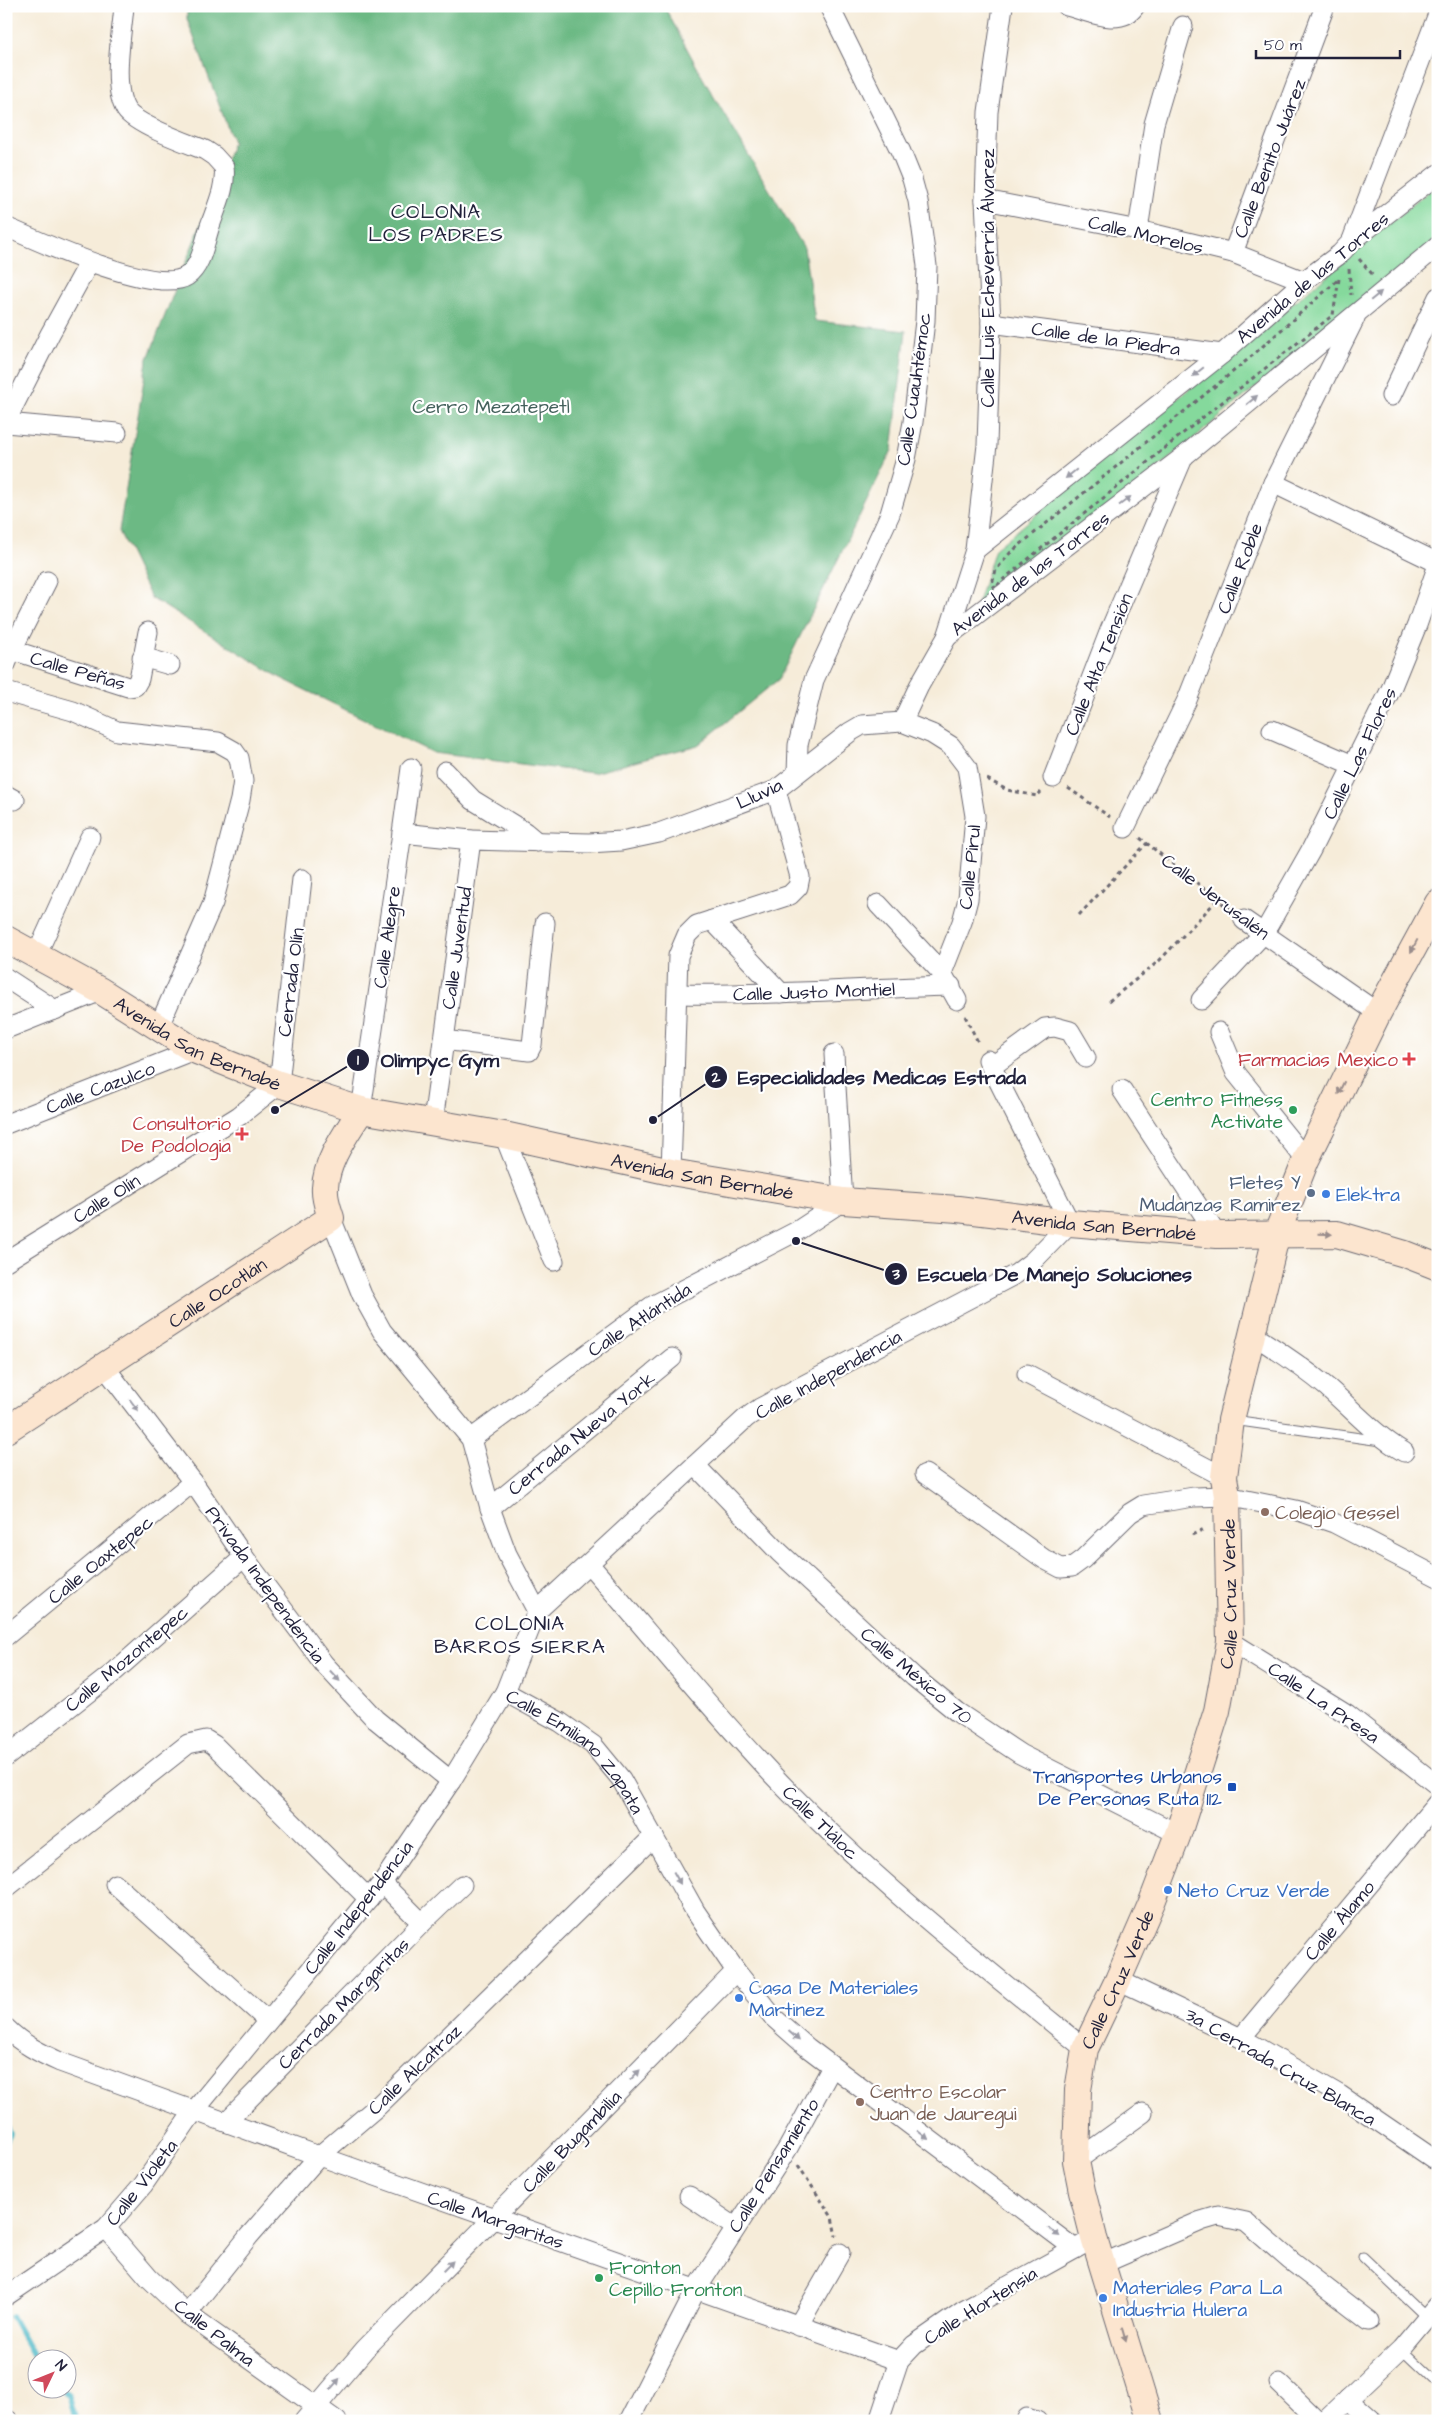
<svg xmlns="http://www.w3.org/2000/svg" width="1444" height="2427" viewBox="0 0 1444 2427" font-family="'Architects Daughter',sans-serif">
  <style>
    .green { fill: #85d99c; stroke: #547e6c }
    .forest { fill: #6cb984; stroke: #476e60 }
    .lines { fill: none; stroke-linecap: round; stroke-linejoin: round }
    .stream { stroke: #4bb8c6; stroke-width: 5.5 }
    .lane-casing { stroke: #6c6972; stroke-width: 11 }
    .street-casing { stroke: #6c6972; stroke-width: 21 }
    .secondary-casing { stroke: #6c6972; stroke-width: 28 }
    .path { stroke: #6c6972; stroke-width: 3; stroke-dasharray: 4 4; stroke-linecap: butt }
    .lane { stroke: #fff; stroke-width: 9 }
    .street { stroke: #fff; stroke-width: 19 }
    .secondary { stroke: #fce5cf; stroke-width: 26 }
    .oneway { fill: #9c9ca7 }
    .oneway2 { fill: #9a8d8c }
    .health-dot { fill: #e0444e; stroke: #fff; stroke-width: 2 }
    .leisure-dot { fill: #2e9e5b; stroke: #fff; stroke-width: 2 }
    .service-dot { fill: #5c6f8a; stroke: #fff; stroke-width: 2 }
    .shop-dot { fill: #3f7fe0; stroke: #fff; stroke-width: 2 }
    .education-dot { fill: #8d6e63; stroke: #fff; stroke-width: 2 }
    .transit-dot { fill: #1a4fb4; stroke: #fff; stroke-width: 2 }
    .labels { text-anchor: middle; stroke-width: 4.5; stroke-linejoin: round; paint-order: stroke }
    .street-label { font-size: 19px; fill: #22223b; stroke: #fff }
    .park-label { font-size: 19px; fill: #45625d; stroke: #fff }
    .health-label { font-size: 19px; fill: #be3a42; stroke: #fff; text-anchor: end }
    .leisure-label { font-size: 19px; fill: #27864d; stroke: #fff; text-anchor: end }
    .service-label { font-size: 19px; fill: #4e5e75; stroke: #fff; text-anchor: end }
    .shop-label { font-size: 19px; fill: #366cbe; stroke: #fff; text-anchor: start }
    .education-label { font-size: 19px; fill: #785e54; stroke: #fff; text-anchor: start }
    .transit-label { font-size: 19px; fill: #164399; stroke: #fff; text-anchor: end }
    .neighbourhood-label { font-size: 20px; letter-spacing: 1px; fill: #22223b; stroke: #fff }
    .leader { fill: none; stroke: #22223b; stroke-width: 2 }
    .callout-dot { fill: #22223b; stroke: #fff; stroke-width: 2 }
    .mark-label { font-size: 15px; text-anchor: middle; font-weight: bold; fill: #fff }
    .callout-label { font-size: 20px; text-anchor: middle; font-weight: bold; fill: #22223b; stroke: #fff; stroke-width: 4.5; stroke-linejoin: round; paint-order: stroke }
  </style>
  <rect width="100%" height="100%" fill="#fff"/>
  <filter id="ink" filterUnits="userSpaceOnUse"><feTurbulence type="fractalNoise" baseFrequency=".02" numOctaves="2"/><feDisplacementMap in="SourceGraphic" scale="10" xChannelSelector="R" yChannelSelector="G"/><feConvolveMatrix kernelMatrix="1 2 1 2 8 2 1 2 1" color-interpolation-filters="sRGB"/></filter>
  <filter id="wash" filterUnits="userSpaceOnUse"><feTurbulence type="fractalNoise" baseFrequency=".0096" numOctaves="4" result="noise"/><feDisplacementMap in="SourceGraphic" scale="20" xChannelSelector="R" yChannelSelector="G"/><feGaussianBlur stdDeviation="1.12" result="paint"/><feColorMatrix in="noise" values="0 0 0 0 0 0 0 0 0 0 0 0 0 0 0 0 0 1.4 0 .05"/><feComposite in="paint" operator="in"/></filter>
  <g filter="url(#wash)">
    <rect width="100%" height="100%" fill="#f6ecd9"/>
    <path class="green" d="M1438,184v53l-466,384 23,-72z"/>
    <path class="forest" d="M187,6h477l40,74 100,168 11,73 91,10 -14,119 -113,229 -81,66 -105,28 -160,-20 -154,-76 -128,-79 -32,-67 28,-170 86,-219 -46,-123z"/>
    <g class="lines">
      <path class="stream" d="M6,2122l4,12 -4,8
        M12,2317l26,47
        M62,2390l7,6 7,25"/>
    </g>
  </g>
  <g filter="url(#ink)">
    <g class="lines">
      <g class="lane-casing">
        <path id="lane" d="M1233,1420l148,21
          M1363,2257l63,60
          M1401,2349l37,35"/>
      </g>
      <g class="street-casing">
        <g id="street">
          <path d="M1067,6c20,5 54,22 68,0"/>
          <path d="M985,200l153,30 95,23 71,28"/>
          <path d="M6,227c32,14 151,69 181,49 14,-10 17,-31 22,-47 6,-19 18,-42 15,-62l-10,-11 -9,-6c-18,-7 -69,-25 -79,-40 -15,-24 -4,-76 -2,-104"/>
          <path d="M1138,230l16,-106 29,-98"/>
          <path d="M1352,240l86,-226"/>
          <path d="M1233,253l92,-247"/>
          <path d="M991,323l231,31"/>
          <path d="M1391,396l47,-99"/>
          <path d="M6,421l44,-87 39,-71"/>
          <path d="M6,423l111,10"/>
          <path d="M1273,483l165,80"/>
          <path d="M975,550l247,-196 82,-73 36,-27 12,-13 86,-67"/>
          <path d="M947,637l236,-180 255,-211"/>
          <path d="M12,650l35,-69"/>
          <path d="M142,657l28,8"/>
          <path d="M6,664l6,-14 116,37 7,-1 4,-7 9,-47"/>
          <path d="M6,692l67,19 44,20 101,11 16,9 5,7 4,23 -3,19 -27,103 -54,123"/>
          <path d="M902,722l30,12 19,12 16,21 8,49 -7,83 -6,23 -20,51 15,27"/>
          <path d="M1272,730l83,36"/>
          <path d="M445,771l28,29 52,32 12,10"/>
          <path d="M797,773l1,-28 16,-65 76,-166 16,-55 7,-37 12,-101 2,-55 -9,-65 -6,-22 -11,-27 -72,-146"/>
          <path d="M1053,778l57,-148 73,-172"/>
          <path d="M6,795l9,5"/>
          <path d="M1125,828l62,-128 86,-217 82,-165"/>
          <path d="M402,833l9,-65"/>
          <path d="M878,904l64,69"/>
          <path d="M712,920l69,73"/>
          <path d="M1244,920l134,93"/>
          <path d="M36,956l54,-119"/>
          <path d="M6,978l49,32"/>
          <path d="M678,994c91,2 182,-6 273,-8"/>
          <path d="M1201,1000l63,-67 47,-83 80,-161 26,-64 21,-60"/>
          <path d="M6,1029l95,-38"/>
          <path d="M1219,1032l17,41 70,87"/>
          <path d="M444,1040l85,11 3,-6 13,-122"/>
          <path d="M991,1067l54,-39 10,-1 15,4 16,27"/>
          <path d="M1122,1090l95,145"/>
          <path d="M361,1110l41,-277 69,7"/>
          <path d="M433,1122l38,-282 118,3 32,-2 38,-8 117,-43 74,-58 12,-7 40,-3 17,-36 28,-49 28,-87 12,-105 4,-122 -6,-123 3,-88 15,-106"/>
          <path d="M6,1124l188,-74"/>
          <path d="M504,1135l50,126"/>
          <path d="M671,1172l7,-216 9,-21 10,-10 93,-30 8,-8 2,-10 -24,-87"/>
          <path d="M6,1261l233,-145 40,-32 23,-205"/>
          <path d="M1253,1335c26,16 51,33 75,53 25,22 47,47 76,64"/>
          <path d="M104,1366l89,116 51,75 80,107 51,55 76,62"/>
          <path d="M1027,1374l197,103"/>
          <path d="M471,1439l181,-133 145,-75 46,-30 -9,-147"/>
          <path d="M695,1465l84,87 135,125 43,35 63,42 158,80"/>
          <path d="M925,1474l119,85 17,9 11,-1 11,-8 47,-46 13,-8 51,-8 33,-1 69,14 38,13 104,54"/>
          <path d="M490,1508l182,-150"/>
          <path d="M589,1564c60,69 118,141 181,208 96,102 206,189 315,277"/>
          <path d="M537,1611l209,-193 14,-10 256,-134 17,-13 37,-38 -82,-163"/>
          <path d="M6,1636l187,-154"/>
          <path d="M1230,1641l117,73 91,72"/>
          <path id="s1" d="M505,1692l55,30 33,23 28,34 74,132 41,60 38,47 34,30 267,201"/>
          <path d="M6,1757l107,-84 131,-116"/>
          <path d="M382,1883l40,40"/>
          <path d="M115,1884l152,136"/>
          <path d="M6,1888l182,-144 18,-4 8,5 155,154"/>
          <path d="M1118,1980l123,58 99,57 98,67"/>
          <path d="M6,2028c16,16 34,25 54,34l259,94 580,205"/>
          <path d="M1241,2038l197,-236"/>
          <path d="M226,2122l196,-199 40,-38"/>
          <path d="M1076,2161l67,-48"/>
          <path d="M689,2196l46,31"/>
          <path d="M106,2228l43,50 38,36 150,107"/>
          <path d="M1102,2264l99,-43 17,-5 28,6 45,39 78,60"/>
          <path d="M6,2296l100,-68 37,-43 51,-74 188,-228 69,-102 54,-89 32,-81 -30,-57 -17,-46 -19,-69 -89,-108 -20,-36 -31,-77"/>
          <path d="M187,2314l62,-78 70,-80 59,-50 276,-270"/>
          <path d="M798,2326l42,-73"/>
          <path d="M1279,2383l39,38"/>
          <path d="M1348,2399l25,22"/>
          <path d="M1027,2418l10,3"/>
          <path d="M6,2419l3,2"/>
          <path d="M304,2421l61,-72 371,-378"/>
          <path d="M629,2421l67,-131 92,-142 44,-81"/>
          <path d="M879,2421l20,-60 15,-16 49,-34 121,-67"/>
          <path d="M1325,2421l76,-72 37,-44"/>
        </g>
      </g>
      <g class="secondary-casing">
        <g id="secondary">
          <path id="s2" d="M6,939l95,52 93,59 85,34 82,26 143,25 167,37 172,29 115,8 112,14 147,12 120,-1 68,20 33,13"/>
          <path id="s3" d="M6,1430l325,-212c-3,-10 -7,-20 -6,-30 1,-28 22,-55 36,-78"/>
          <path id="s4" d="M1150,2421l-56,-183 -12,-47 -6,-30 2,-71 7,-41 33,-69 34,-78 26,-68 39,-123 13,-70 -3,-145 -3,-19 7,-57 46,-187 29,-73 72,-147 60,-110"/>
        </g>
      </g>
      <path class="path" d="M1359,259l14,16
        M1349,269l2,26
        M1339,279l-6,36 -136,107 -197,160 -4,7 -4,-5 4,-14 14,-17 236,-192z
        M987,779l20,11 30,6 4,-4
        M1068,788l42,29
        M1140,838l91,72
        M1079,915l68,-72
        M1109,1001l50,-40 59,-62
        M965,1016l14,28
        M1192,1535l14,-7
        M798,2165l34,52 4,19"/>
      <use href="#lane" class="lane"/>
      <use href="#street" class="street"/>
      <use href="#secondary" class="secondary"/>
    </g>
    <defs><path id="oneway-solid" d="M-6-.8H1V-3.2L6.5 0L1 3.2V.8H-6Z" transform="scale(1.25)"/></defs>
    <g class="oneway">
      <use href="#oneway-solid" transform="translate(1376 296) rotate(-40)"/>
      <use href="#oneway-solid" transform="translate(1198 372) rotate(141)"/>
      <use href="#oneway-solid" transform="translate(1252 400) rotate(-40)"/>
      <use href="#oneway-solid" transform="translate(1071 474) rotate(141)"/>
      <use href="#oneway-solid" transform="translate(1125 501) rotate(-37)"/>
      <use href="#oneway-solid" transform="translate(134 1405) rotate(53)"/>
      <use href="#oneway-solid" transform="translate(335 1676) rotate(47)"/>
      <use href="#oneway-solid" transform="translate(677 1878) rotate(61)"/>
      <use href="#oneway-solid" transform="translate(794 2036) rotate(42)"/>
      <use href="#oneway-solid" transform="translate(635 2075) rotate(-46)"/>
      <use href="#oneway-solid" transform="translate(923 2135) rotate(37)"/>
      <use href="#oneway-solid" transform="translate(1054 2232) rotate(37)"/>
      <use href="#oneway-solid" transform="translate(448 2266) rotate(-45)"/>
      <use href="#oneway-solid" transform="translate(335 2384) rotate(-49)"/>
    </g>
    <g class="oneway2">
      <use href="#oneway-solid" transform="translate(1414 946) rotate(118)"/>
      <use href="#oneway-solid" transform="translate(1341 1088) rotate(116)"/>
      <use href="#oneway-solid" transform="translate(1325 1234) rotate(1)"/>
      <use href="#oneway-solid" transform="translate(1124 2335) rotate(73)"/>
    </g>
  </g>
  <g class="health-dot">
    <path d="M1406.5 1051.5h5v5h5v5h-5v5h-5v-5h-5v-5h5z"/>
    <path d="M239.5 1126.5h5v5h5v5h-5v5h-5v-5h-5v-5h5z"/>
  </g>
  <g class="leisure-dot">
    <circle cx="1293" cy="1110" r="5"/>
    <circle cx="599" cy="2278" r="5"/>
  </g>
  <circle class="service-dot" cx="1311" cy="1193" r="5"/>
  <g class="shop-dot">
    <circle cx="1326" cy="1194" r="5"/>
    <circle cx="1168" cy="1890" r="5"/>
    <circle cx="739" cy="1998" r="5"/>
    <circle cx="1103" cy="2298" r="5"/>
  </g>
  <g class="education-dot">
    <circle cx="1265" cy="1512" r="5"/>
    <circle cx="860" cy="2102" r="5"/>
  </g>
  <rect class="transit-dot" x="1227" y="1782" width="10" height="10" rx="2.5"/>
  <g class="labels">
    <g class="street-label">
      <text transform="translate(1269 158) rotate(-69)" y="7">Calle Benito Juárez</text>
      <text transform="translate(1146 234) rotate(13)" y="7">Calle Morelos</text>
      <text transform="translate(1312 277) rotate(-40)" y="7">Avenida de las Torres</text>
      <text transform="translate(987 278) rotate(-90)" y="7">Calle Luis Echeverría Álvarez</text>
      <text transform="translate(1106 338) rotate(8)" y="7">Calle de la Piedra</text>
      <text transform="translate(913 389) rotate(-82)" y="7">Calle Cuauhtémoc</text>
      <text transform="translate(1239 568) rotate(-69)" y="7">Calle Roble</text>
      <text transform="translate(1030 573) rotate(-37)" y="7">Avenida de las Torres</text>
      <text transform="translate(1098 664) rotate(-68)" y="7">Calle Alta Tensión</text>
      <text transform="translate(78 670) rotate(16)" y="7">Calle Peñas</text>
      <text transform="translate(1359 753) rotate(-64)" y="7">Calle Las Flores</text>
      <text transform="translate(759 793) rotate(-25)" y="7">Lluvia</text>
      <text transform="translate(969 867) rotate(-84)" y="7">Calle Pirul</text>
      <text transform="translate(1216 896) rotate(37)" y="7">Calle Jerusalén</text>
      <text transform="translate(386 937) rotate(-82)" y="7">Calle Alegre</text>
      <text transform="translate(456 948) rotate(-82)" y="7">Calle Juventud</text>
      <text transform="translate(290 982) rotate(-83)" y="7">Cerrada Olín</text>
      <text transform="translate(814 991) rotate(-2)" y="7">Calle Justo Montiel</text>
      <text dy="7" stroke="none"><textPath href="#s2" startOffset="219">Avenida San Bernabé</textPath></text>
      <text transform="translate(100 1087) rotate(-21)" y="7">Calle Cazulco</text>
      <text dy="7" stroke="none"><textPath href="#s2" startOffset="744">Avenida San Bernabé</textPath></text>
      <text transform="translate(106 1198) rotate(-32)" y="7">Calle Olín</text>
      <text dy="7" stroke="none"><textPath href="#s2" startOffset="1149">Avenida San Bernabé</textPath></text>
      <text dy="7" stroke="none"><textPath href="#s3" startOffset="252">Calle Ocotlán</textPath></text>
      <text transform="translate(639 1319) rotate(-33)" y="7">Calle Atlántida</text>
      <text transform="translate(828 1374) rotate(-29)" y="7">Calle Independencia</text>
      <text transform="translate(581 1433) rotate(-39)" y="7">Cerrada Nueva York</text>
      <text transform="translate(100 1559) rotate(-39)" y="7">Calle Oaxtepec</text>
      <text transform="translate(266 1584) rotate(54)" y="7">Privada Independencia</text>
      <text dy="7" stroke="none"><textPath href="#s4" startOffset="865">Calle Cruz Verde</textPath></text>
      <text transform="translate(126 1658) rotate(-40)" y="7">Calle Mozontepec</text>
      <text transform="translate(917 1675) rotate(40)" y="7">Calle México 70</text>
      <text transform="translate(1324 1702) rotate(34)" y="7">Calle La Presa</text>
      <text dy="7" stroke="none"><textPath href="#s1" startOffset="94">Calle Emiliano Zapata</textPath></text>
      <text transform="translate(821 1822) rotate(44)" y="7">Calle Tláloc</text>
      <text transform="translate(358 1907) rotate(-52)" y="7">Calle Independencia</text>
      <text transform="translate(1339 1920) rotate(-50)" y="7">Calle Álamo</text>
      <text dy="7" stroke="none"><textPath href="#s4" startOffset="460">Calle Cruz Verde</textPath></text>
      <text transform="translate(343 2003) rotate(-45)" y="7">Cerrada Margaritas</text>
      <text transform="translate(1281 2066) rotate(30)" y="7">3a Cerrada Cruz Blanca</text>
      <text transform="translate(414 2069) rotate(-44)" y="7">Calle Alcatraz</text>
      <text transform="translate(571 2141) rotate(-46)" y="7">Calle Bugambilia</text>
      <text transform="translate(773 2165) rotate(-58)" y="7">Calle Pensamiento</text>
      <text transform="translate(141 2182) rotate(-52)" y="7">Calle Violeta</text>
      <text transform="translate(496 2219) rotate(19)" y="7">Calle Margaritas</text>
      <text transform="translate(980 2305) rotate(-32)" y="7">Calle Hortensia</text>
      <text transform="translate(215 2332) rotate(38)" y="7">Calle Palma</text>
    </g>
    <g class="park-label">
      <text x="491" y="413">Cerro Mezatepetl</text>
    </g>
    <g class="health-label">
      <text x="1398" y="1066">Farmacias Mexico</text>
      <text x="231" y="1130">Consultorio<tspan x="231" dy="22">De Podologia</tspan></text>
    </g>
    <g class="leisure-label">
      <text x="1283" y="1106">Centro Fitness<tspan x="1283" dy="22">Activate</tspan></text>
      <text x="609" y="2274" text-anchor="start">Fronton<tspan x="609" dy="22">Cepillo Fronton</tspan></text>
    </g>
    <g class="service-label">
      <text x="1301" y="1189">Fletes Y<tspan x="1301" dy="22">Mudanzas Ramirez</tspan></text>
    </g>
    <g class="shop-label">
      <text x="1336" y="1201">Elektra</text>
      <text x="1178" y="1897">Neto Cruz Verde</text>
      <text x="749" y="1994">Casa De Materiales<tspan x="749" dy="22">Martinez</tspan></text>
      <text x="1113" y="2294">Materiales Para La<tspan x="1113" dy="22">Industria Hulera</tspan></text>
    </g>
    <g class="education-label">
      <text x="1275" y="1519">Colegio Gessel</text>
      <text x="870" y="2098">Centro Escolar<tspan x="870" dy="22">Juan de Jauregui</tspan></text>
    </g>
    <g class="transit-label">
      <text x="1222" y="1783">Transportes Urbanos<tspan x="1222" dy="22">De Personas Ruta 112</tspan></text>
    </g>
    <g class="neighbourhood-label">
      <text x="436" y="218">COLONIA<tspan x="436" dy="23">LOS PADRES</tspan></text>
      <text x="520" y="1630">COLONIA<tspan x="520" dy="23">BARROS SIERRA</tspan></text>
    </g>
  </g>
  <path class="leader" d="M275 1110L358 1060M653 1120L716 1077M796 1241L896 1274"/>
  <g class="callout-dot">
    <circle cx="275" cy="1110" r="5"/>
    <circle cx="653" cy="1120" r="5"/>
    <circle cx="796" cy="1241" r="5"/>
    <circle cx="358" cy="1060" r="12"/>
    <circle cx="716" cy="1077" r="12"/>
    <circle cx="896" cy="1274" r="12"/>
  </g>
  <g class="mark-label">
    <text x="358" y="1065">1</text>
    <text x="716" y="1082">2</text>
    <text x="896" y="1279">3</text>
  </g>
  <g class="callout-label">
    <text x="440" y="1067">Olimpyc Gym</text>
    <text x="882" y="1084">Especialidades Medicas Estrada</text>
    <text x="1055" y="1281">Escuela De Manejo Soluciones</text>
  </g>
  <rect width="1444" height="2427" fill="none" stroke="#fff" stroke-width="25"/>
  <g transform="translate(52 2374) rotate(47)"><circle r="24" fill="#ffffff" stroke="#a7a7b1"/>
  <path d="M0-4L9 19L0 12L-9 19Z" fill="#d1495b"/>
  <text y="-8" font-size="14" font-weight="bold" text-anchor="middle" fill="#22223b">N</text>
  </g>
  <path d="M1256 50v8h144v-8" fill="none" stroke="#22223b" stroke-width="2.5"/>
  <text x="1264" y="50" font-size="15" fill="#22223b" stroke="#ffffff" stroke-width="4" paint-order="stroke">50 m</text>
</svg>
